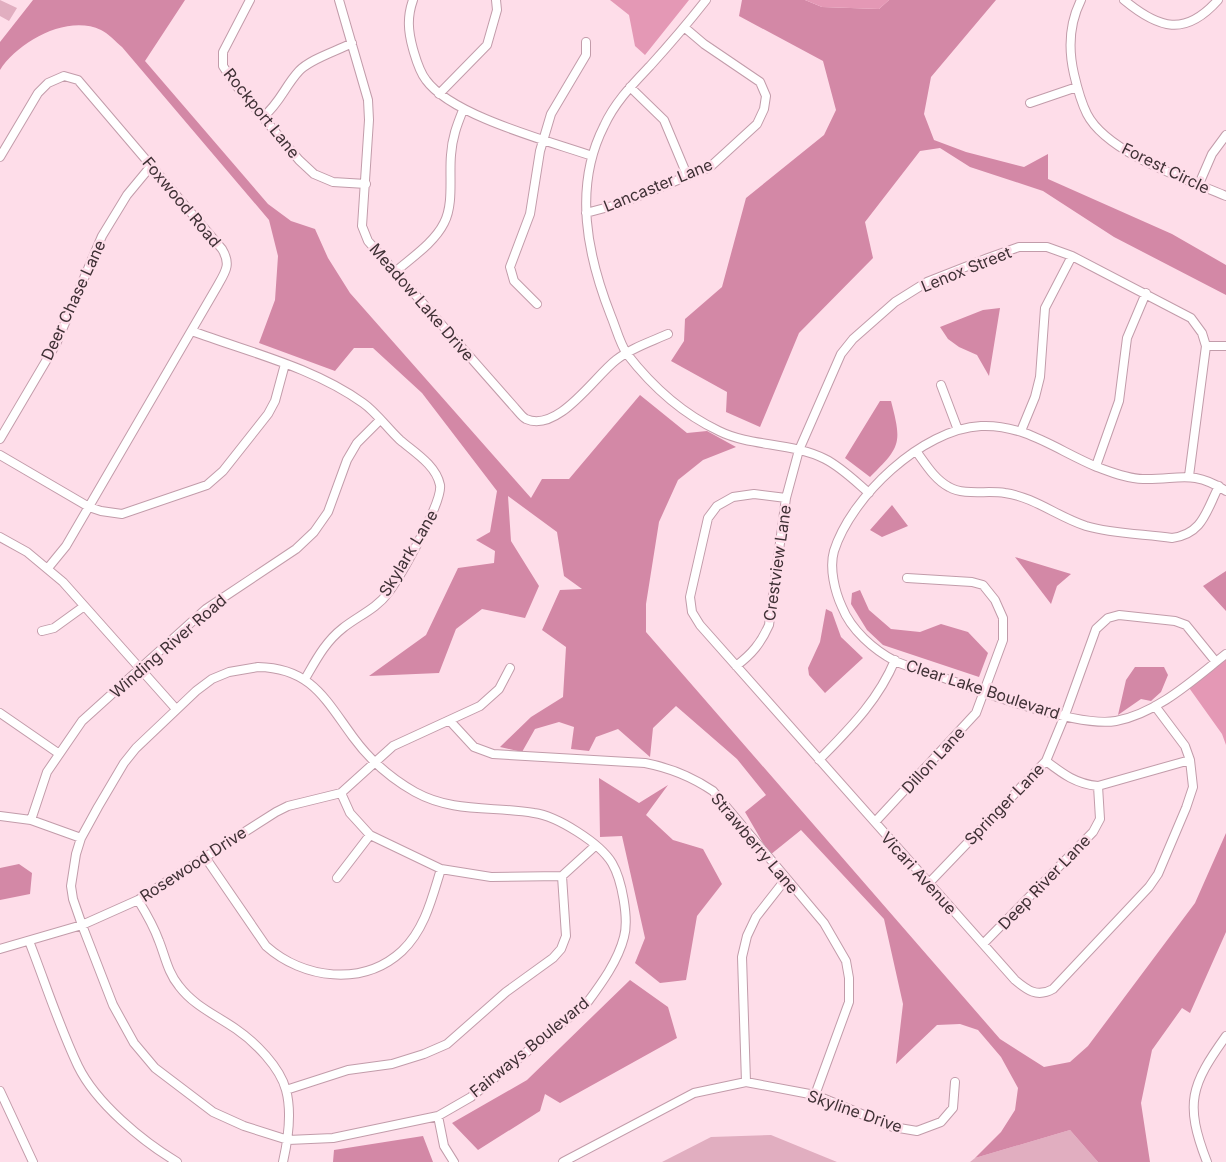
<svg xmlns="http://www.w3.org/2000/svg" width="1226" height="1162" viewBox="0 0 1226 1162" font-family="Inter,sans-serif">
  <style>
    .green { fill: #e1aec0 }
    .forest { fill: #d388a6 }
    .water { fill: #e498b5 }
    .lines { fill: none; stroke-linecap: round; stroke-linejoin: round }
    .minor-casing { stroke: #c29caa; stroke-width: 10 }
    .minor { stroke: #fff; stroke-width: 8 }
    .labels { text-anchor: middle; stroke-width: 5; stroke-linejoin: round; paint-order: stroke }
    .street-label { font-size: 16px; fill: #3f3035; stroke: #fedde9 }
  </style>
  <rect width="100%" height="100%" fill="#fedde9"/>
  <path class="green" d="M0,0l17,8 -8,13 -9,-5z
    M1070,1130l28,32h-128l5,-4z
    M771,1135l66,27h-175l49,-25z"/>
  <path class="forest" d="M33,0h152l-40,61 123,143 23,17 24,8 13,29 22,35 181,205 11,-19h27l71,-84 47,38 20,-2 29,16 -33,13 -25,20 -19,42 -13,82v28l354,407 44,28 26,-5 18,-16 107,-143 31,-70v99l-36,81 -8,-5 -30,42 -11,53 9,59h-52l-28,-32 -95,28 26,-26 14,-22 3,-22 -17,-31 -23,-27 -18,-6 -23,1 -41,39 7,-60 -19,-85 -83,-89 -31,25 -25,-43 21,-17 -29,-36 -61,-53 -23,22 -3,29 -32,-28 -22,8 -7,14 -18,-2 3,-22 -15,-5 -24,7 -13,23 -22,-5 31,-30 32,-20 3,-50 -24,-17 18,-40 22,-1 -18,-13 -7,-44 -49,-36 3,45 28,45 -14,32 -43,-9 -26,20 -17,44 -70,3 57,-41 32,-67 36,-5 1,-12 -19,-11 14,-8 7,-41 -75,-98 -49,-45h-19l-19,23 -76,-28 16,-43 3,-44 -9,-36 -147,-173c-6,-5 -14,-14 -21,-17 -34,-16 -83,12 -101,40v-28z
    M742,0h63l17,7 57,2 10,-9h107l-65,77 -7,37 10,26 32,12 58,15 24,-13v25l124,55 54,31v30l-112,-58 -71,-46 -73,-24 -30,-19 -20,3 -55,71 8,36 -74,75 -39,94 -34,-15 1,-20 -56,-31 13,-20 1,-22 37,-32 24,-89 78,-63 12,-25 -13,-49 -84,-45z
    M1000,308l-11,68 -12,-21 -18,-8 -11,-8 -8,-12 43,-17z
    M880,401h11c11,42 10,46 -21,76l-25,-19z
    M892,505l16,21 -26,11 -12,-7z
    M1015,557l56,17 -14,12 -6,18z
    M1226,571v40l-23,-25z
    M860,590l9,20 22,19 29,3 21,-8 27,8 20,21 -9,24 -96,-32 -16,-15 -16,-26 1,-11z
    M826,609l6,3 9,25 22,21 -38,35 -16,-18 -1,-7 12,-26z
    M1135,667h29l4,8 -7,17 -10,9 -10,-2 -23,16 8,-35z
    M599,778l40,25 29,-18 -22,30 27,25 30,9 19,35 -25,32 -11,64 -26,3 -25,-20 10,-25 -23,-102 -22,1z
    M19,864l13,9 -2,21 -30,6v-32z
    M630,980l38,27 9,31 -117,65 -15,-9 -5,17 -62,39 -26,-27 75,-43z
    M423,1136l10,26h-100l1,-12z"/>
  <path class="water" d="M610,0h79l-44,55 -10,-9 -6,-31z
    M805,0h84l-10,9 -57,-2z
    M1226,655v90l-4,-11 -35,-49z"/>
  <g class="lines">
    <g class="minor-casing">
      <path id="minor" d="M250,0l-27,52v14l11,17 65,77 15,14 19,8 33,2
        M339,0l29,100 1,20 -7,106 6,15 147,167c3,3 7,9 11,11 32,14 68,-42 90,-59 15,-12 34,-18 52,-26
        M413,0c-6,17 -5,31 0,49 3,10 6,22 13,31 26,36 123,61 166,76
        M706,0c-18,23 -37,45 -56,66 -18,19 -35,36 -46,60 -31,61 -17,129 7,190 5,12 9,28 16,38 24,31 56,60 92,77 32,16 73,11 106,28 16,8 30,22 44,34
        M1081,0c-12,24 -13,48 -7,74 3,13 7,28 13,40 20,39 99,65 139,82
        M1124,0c35,29 61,37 94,0
        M630,87l34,33 23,55
        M439,94l48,-49 10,-35 -1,-10
        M1030,103l47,-16
        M263,117c17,-14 22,-31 36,-46 11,-12 38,-20 53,-28
        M0,157l38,-64 10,-10 16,-7 14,4 144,169c9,15 4,22 -4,36l-152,261 -18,22
        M1199,184l13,-30 14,-19
        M586,213l30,-8 94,-38 47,-43 7,-15 2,-13 -6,-14 -56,-38 -20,-17
        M395,272c16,-14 39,-29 49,-49 10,-19 5,-47 7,-68 1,-17 6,-30 12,-45
        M537,304l-23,-23 -4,-14 20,-53 10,-63 11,-37 35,-59v-13
        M192,331c56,21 121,36 171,72 13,9 25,26 37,37 14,12 36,25 40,45 3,17 -40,92 -52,108 -12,16 -30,23 -45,35 -18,14 -27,32 -38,51
        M1206,346h20
        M941,385l17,45
        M1021,431l14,-34 5,-20 5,-69 27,-52
        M0,439l56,-95 46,-108 25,-41 24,-29
        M916,451c9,12 18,28 33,36 16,9 38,3 56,6 29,4 53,24 81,33 27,8 58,8 86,12 31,-4 34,-27 47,-52
        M0,455l89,52 12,4 21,3 85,-29 16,-14 45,-57 7,-13 10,-37
        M1096,466l23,-65 8,-63 19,-45
        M1226,491c-34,-22 -47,-11 -83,-12 -15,0 -32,-7 -46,-12 -39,-16 -72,-43 -116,-41 -59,3 -130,71 -147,125 -5,17 1,41 8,56 9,23 32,43 53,54 13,6 28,10 41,14 40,15 141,53 180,46 42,-8 78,-42 110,-67
        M786,498l-32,-4 -21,3 -16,9 -9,12 -18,79 2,15 8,13 315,355c12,10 22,18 38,9l96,-102 9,-13 28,-66 7,-21 -3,-27 -5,-14 -30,-40
        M0,537l27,15 36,30 113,127
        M42,631l12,-3 29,-21
        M736,666c16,-12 25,-23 33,-41l17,-127 13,-48 42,-96 12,-15 42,-37 32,-20 61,-24 31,-11h28l25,9 119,62 11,15 4,13 -17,130
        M258,667c53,1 67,32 95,70 16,22 39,42 62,55 38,21 78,14 119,21 23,3 66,30 78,50 10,17 17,56 12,74 -6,24 -23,47 -37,66l-116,94 -33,19 -105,22 -45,2 -44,-14 -31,-14 -58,-44 -21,-25 -21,-38 -31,-80 -9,-26 -2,-13 5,-32 5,-16 17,-31 26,-44 12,-15 60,-57 16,-12 17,-7z
        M0,713l58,40
        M450,721l24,26 19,7 152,9c26,5 46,13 68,28l111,132 22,38 3,17v24l-34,93
        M819,760c30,-31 59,-59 76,-100
        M1046,761c17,13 30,23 52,25l92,-26
        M341,793l9,20 20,22 71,34 50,8 71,-1 33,-30
        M0,816l31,4 50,18
        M31,820l16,-48 35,-51 124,-112 90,-60 18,-17 14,-20 19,-52 10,-17 22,-22
        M875,822l101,-109 27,-73v-22l-8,-18 -12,-15 -11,-3 -65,-4
        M205,857l61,89c37,33 97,41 136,5 23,-22 30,-53 39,-82
        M337,878l33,-43
        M929,883l117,-122 19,-46 31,-86 12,-11 11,-3 56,6 11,4 30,37
        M138,900c8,13 16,27 21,41 6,15 9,32 20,45 15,20 37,29 57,43 19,13 44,38 50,61 6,22 2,50 -3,72
        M29,941c16,41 30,85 49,125 18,37 64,75 99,96
        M983,944l110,-112 7,-13 -2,-33
        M0,949l82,-24 56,-25 138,-88 12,-6 53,-13 52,-47 87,-40 19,-17 11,-21
        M746,1082l-4,-125 5,-21 9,-19 29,-37
        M286,1090l62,-20 44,-6 32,-10 23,-10 59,-52 47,-34 8,-9 5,-13 -4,-60
        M0,1091l33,71
        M438,1116l6,30 10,16
        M563,1162l131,-69 52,-11 69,13 78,32 24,4 24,-9 12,-14 2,-26
        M1207,1162c-23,-59 -16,-77 19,-126"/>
    </g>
    <use href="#minor" class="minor"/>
  </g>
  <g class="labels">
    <g class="street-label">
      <text transform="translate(262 113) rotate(51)" y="6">Rockport Lane</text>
      <text transform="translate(1166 168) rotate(26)" y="6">Forest Circle</text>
      <text transform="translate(658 185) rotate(-22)" y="6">Lancaster Lane</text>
      <text transform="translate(182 202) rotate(50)" y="6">Foxwood Road</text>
      <text transform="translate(966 269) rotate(-22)" y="6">Lenox Street</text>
      <text transform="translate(73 300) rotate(-65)" y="6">Deer Chase Lane</text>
      <text transform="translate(422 302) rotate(49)" y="6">Meadow Lake Drive</text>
      <text transform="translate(408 553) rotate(-59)" y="6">Skylark Lane</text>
      <text transform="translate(777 563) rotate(-82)" y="6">Crestview Lane</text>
      <text transform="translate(168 646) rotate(-41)" y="6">Winding River Road</text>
      <text transform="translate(983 689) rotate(18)" y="6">Clear Lake Boulevard</text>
      <text transform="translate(933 760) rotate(-47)" y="6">Dillon Lane</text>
      <text transform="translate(1004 804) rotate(-46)" y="6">Springer Lane</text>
      <text transform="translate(755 843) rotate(50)" y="6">Strawberry Lane</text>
      <text transform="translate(193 864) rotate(-33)" y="6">Rosewood Drive</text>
      <text transform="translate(919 873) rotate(48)" y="6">Vicari Avenue</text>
      <text transform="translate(1044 882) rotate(-46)" y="6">Deep River Lane</text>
      <text transform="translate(529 1047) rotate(-39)" y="6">Fairways Boulevard</text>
      <text transform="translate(855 1111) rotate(19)" y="6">Skyline Drive</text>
    </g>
  </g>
</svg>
